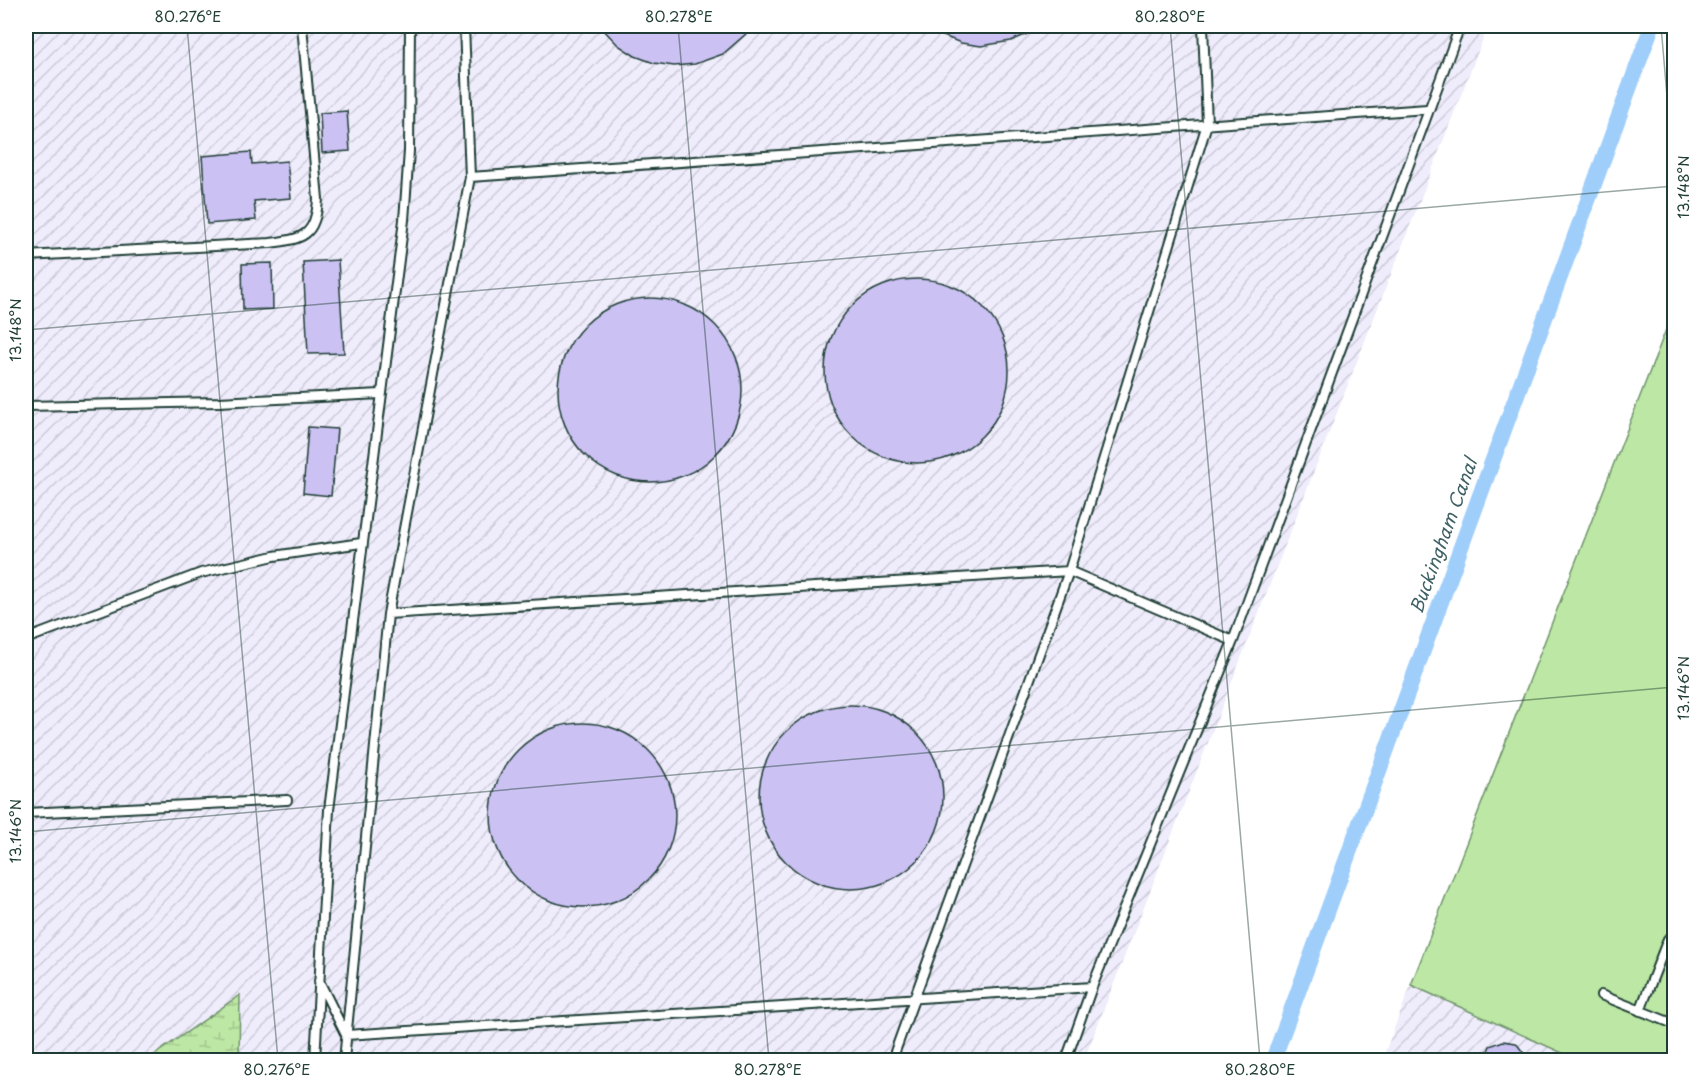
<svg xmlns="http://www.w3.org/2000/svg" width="1700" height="1086" viewBox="0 0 1700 1086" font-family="'Playpen Sans',sans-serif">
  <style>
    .industrial { fill: url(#industrial-furrows) }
    .grass { fill: #bde7a4; stroke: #6e926c; stroke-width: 1.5 }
    .wetland { fill: url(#wetland-marsh); stroke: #6e926c; stroke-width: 1.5 }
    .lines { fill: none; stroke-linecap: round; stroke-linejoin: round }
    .canal { stroke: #9fcefa; stroke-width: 16 }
    .building { fill: #cbc1f3; stroke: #1f3d34; stroke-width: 1.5 }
    .service-casing { stroke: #1f3d34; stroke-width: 12 }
    .service { stroke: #fff; stroke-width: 8 }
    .ticks { fill: none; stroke: #1f3d34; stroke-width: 1.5; stroke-opacity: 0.45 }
    .labels { text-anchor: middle; stroke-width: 4.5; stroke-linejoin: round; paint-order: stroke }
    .water-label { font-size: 18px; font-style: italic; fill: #3f6166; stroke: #fff }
    .neatline { fill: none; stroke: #1f3d34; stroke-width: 2 }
    .ticks-label { font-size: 15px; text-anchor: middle; fill: #1f3d34 }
  </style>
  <defs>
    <pattern id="industrial-furrows" width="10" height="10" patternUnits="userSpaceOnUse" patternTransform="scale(1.5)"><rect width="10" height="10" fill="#efecfb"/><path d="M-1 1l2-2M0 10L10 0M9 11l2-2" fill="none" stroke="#cccbd8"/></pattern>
    <pattern id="wetland-marsh" width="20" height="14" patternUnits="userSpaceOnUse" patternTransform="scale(1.5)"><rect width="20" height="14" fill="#bde7a4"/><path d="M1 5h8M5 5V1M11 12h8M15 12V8" fill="none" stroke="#a2c78e"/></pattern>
  </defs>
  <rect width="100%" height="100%" fill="#fff"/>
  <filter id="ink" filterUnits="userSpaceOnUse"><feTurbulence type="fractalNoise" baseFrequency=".0167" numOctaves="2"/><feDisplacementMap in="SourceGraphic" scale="12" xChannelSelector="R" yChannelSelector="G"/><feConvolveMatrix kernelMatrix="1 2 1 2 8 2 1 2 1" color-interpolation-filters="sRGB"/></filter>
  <g filter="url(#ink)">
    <path class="industrial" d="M26,26h1462l-404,1034h-1058z
      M1411,985l167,75h-196z"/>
    <path class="grass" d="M1674,309v751h-96l-167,-75z"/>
    <path class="wetland" d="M240,995l-1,65h-92z"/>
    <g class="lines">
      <path class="canal" d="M1273,1060l379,-1034"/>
    </g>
    <path class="building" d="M600,26h155l-32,28 -28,10 -21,2 -20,-3 -19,-7 -17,-11z
      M918,26h128l-35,15 -30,5 -20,-3z
      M347,111l3,40 -28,2 -2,-40z
      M251,152l1,12 35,-3 4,37 -37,3 2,19 -49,4 -5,-68z
      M338,260l6,93 -36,1 -5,-92z
      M272,263l1,46 -30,1 -1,-46z
      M825 371a92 92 0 1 1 184 0a92 92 0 1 1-184 0Z
      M558 390a92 92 0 1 1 184 0a92 92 0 1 1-184 0Z
      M308,427l29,2 -6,67 -28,-3z
      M759 797a92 92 0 1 1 184 0a92 92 0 1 1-184 0Z
      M491 815a92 92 0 1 1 184 0a92 92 0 1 1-184 0Z
      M1503,1041l13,2 13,17h-45l6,-14z"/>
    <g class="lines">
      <g class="service-casing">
        <path id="service" d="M470,177l957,-68
          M26,256l244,-13c33,-4 46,-7 48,-44l-16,-173
          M26,406l193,-4 162,-8
          M388,614l681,-43 164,70
          M26,639l175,-66 73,-17 87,-13
          M26,813l261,-13
          M319,981l27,54 746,-48 141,-346 227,-615
          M1601,995l73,29
          M1640,1011l28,-72 6,-3
          M315,1060l14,-250 75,-590 5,-69 1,-125
          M344,1060l44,-446 82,-437 -6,-151
          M892,1060l177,-489 138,-447 -4,-98
          M1066,1060l26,-73"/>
      </g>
      <use href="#service" class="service"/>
    </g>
  </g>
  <path class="ticks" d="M187,26l91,1034M678,26l91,1034M1170,26l90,1034M1661,26l13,152M26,330l1648,-144M26,832l1648,-145"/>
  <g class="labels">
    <g class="water-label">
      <text transform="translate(1444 536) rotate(-70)" y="6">Buckingham Canal</text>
    </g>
  </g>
  <rect width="1700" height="1086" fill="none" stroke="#fff" stroke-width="66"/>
  <rect x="33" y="33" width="1634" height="1020" class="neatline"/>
  <g class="ticks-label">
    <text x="188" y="22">80.276°E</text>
    <text x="679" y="22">80.278°E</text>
    <text x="1170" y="22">80.280°E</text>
    <text transform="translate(1684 187) rotate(-90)" y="5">13.148°N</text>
    <text transform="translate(16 330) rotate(-90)" y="5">13.148°N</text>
    <text transform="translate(1684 688) rotate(-90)" y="5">13.146°N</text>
    <text transform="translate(16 831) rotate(-90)" y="5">13.146°N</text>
    <text x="277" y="1075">80.276°E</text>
    <text x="768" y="1075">80.278°E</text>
    <text x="1260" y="1075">80.280°E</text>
  </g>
</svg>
